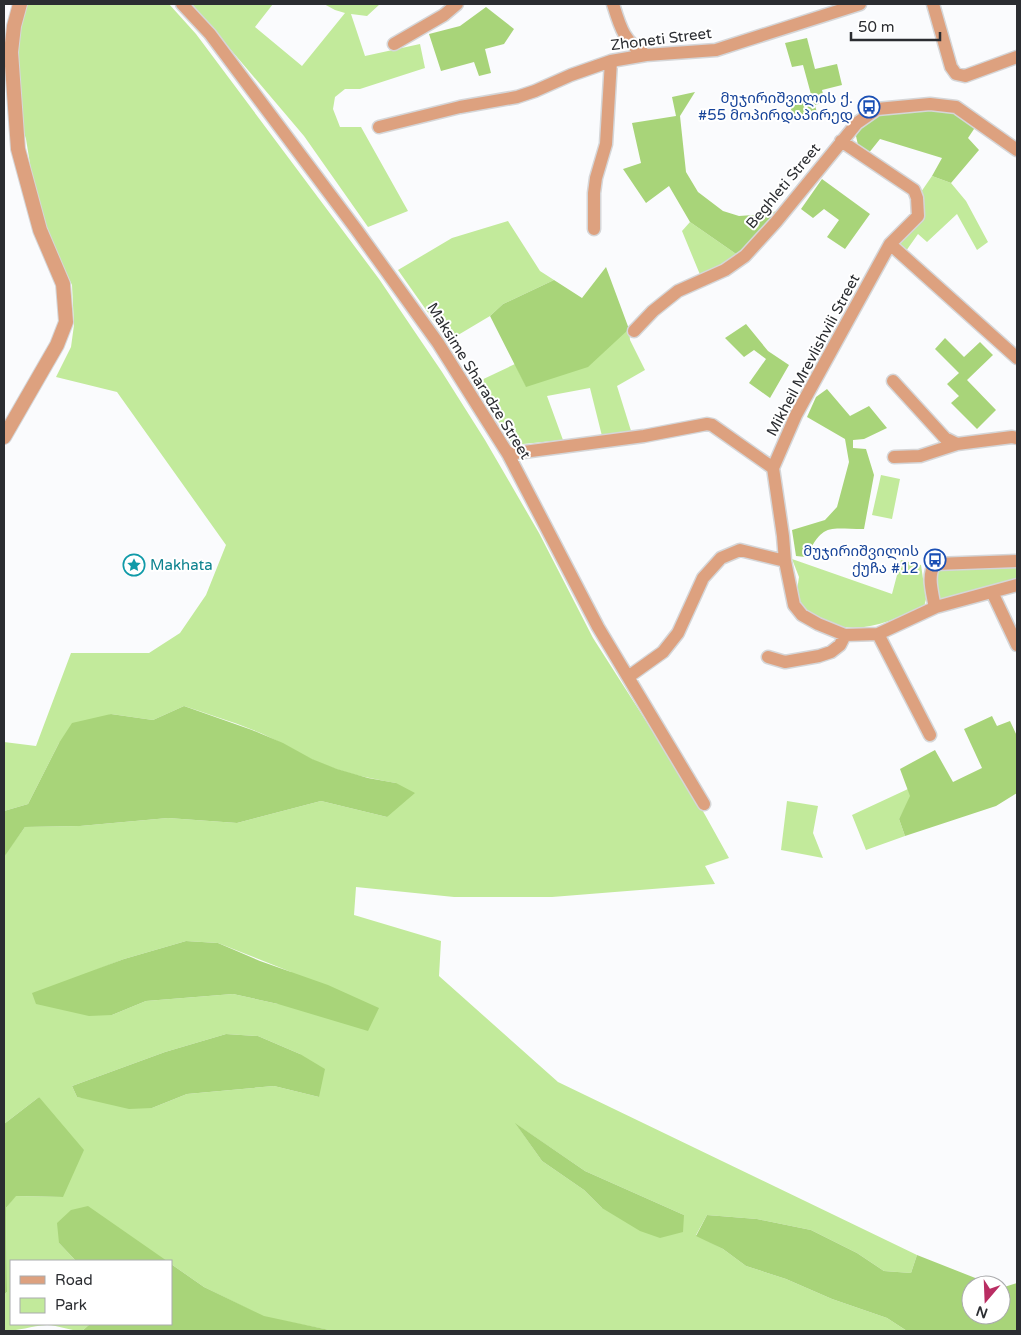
<svg xmlns="http://www.w3.org/2000/svg" width="1021" height="1335" viewBox="0 0 1021 1335" font-family="'Varela Round','Noto Sans Georgian',sans-serif">
  <style>
    .green { fill: #c2ea9b; fill-rule: evenodd }
    .forest { fill: #a8d479 }
    .lines { fill: none; stroke-linecap: round; stroke-linejoin: round }
    .minor-casing { stroke: #d5d6d8; stroke-width: 15 }
    .tertiary-casing { stroke: #d5d6d8; stroke-width: 16 }
    .minor { stroke: #dda17f; stroke-width: 12 }
    .tertiary { stroke: #dda17f; stroke-width: 14 }
    .labels { text-anchor: middle; stroke-width: 4; stroke-linejoin: round; paint-order: stroke }
    .street-label { font-size: 15px; fill: #2b2d31; stroke: #fff }
    .transit-label { font-size: 15px; fill: #164399; stroke: #fff; text-anchor: end }
    .culture-label { font-size: 15px; fill: #0d838f; stroke: #fff; text-anchor: start }
  </style>
  <rect width="100%" height="100%" fill="#fafbfd"/>
  <path class="green" d="M27,4h142l27,30 183,245 63,93 43,68 54,93 54,105 106,166 30,54 -24,8 10,18 -163,13h-98l-98,-10 -2,28 87,26 -2,35 119,106 359,173 -6,18 -27,-2 -27,-18 -46,-23 -54,-11 -50,-4 -11,20 27,14 23,17 40,13 46,20 55,19 20,13h-573l-70,-14 -60,-30 -33,-23v-3l-112,-18 17,18h-65v63h79l-8,7c-12,0 -24,-6 -35,-6 -15,1 -29,6 -43,6v-36l3,-3 -1,-84 9,-12 48,1 -24,-100 -35,27v-267l2,-4 19,-26 55,-1 88,-8 69,5 84,-22 66,16 9,-34c-29,-5 -58,-11 -85,-24 -19,-10 -37,-21 -58,-29 -22,-9 -46,-16 -69,-24l-31,14 -42,-6 -52,29 -31,61 -24,7v-69l32,4 35,-93h78l31,-20 26,-38 20,-50 -109,-153 -61,-15 15,-30 3,-22 -2,-40 -25,-54 -11,-30 -10,-62 -6,-19 -3,-64 1,-21zM186,941l32,2 73,29 -13,32 -45,-10 -87,7 -34,14 -16,-45 28,-11zM226,1034l32,2 42,18 19,43 -45,-11 -87,8 -35,14 -75,-11 -5,-11 93,-34zM516,1124l69,47 99,44 -82,-7 -18,-18 -42,-29z
    M192,4h81l-18,23 47,39 43,-53 -10,-3 -11,-6h56l-13,12 -16,-2 14,42 55,-12 5,24 -65,21h-15l-10,8 -2,12 7,18h21l47,84 -40,16 -64,-91z
    M932,176l19,7 15,18 22,41 -11,8 -20,-36 -30,28 -9,-8 -12,17 -8,-7 25,-33 1,-7 -3,-12z
    M508,221l32,50 14,9 -51,24 -13,12 -42,25 -50,-71 54,-32z
    M690,222l49,34 -38,21 -19,-46z
    M629,329l1,11 15,30 -28,16 15,48 -30,2 -12,-48 -43,8 16,44 -50,5 -38,-62 40,-19 11,22z
    M881,475l19,4 -8,40 -20,-4z
    M792,559l100,35 9,-34 20,5 5,34 -2,8c-36,15 -67,31 -107,12 -6,-3 -12,-10 -18,-14l-2,-15 2,-13z
    M1017,566v13l-77,22 -4,-24 3,-6z
    M908,789l3,7 -12,23 6,17 -39,14 -14,-35z
    M787,801l31,5 -5,27 10,25 -42,-8z"/>
  <path class="forest" d="M486,7l28,22 -10,15 -19,5 6,24 -12,3 -5,-14 -33,9 -12,-37 31,-8z
    M807,38l8,31 22,-5 5,21 -20,5 3,12 -10,3 2,8 -24,6 -3,-15 22,-6 -9,-33 -11,2 -7,-24z
    M695,92l-15,24 6,56 12,20 25,19 16,5 27,-2 15,-4 -42,46 -49,-34 -21,-36 -23,17 -23,-34 18,-6 -9,-40 44,-7 -4,-19z
    M925,106l31,7 20,13 -8,12 11,12 -28,33 -19,-7 10,-18 -62,-19 -12,15 -10,-9 -2,-9 3,-8 19,-15z
    M822,179l48,35 -25,35 -18,-12 12,-17 -15,-11 -11,9 -12,-9z
    M606,267l23,62 -41,38 -62,20 -36,-71 13,-12 51,-24 28,18z
    M746,324l22,27 21,14 -19,33 -21,-15 17,-24 -12,-9 -10,7 -19,-19z
    M945,338l19,19 16,-15 13,13 -26,25 29,30 -19,19 -26,-26 8,-7 -12,-12 12,-11 -24,-24z
    M827,389l23,27 19,-10 18,22 -23,11 -11,1v8l13,1 8,26 -10,54c-36,0 -40,-7 -58,28l-10,-1 -4,-26 33,-10 12,-13 12,-45 -4,-23 -38,-22 9,-20z
    M184,706l68,24 31,13 29,16 25,10 31,9 28,5 19,10 -28,24 -66,-16 -84,22 -69,-5 -88,8 -55,1 -21,30v-46l24,-7 31,-61 13,-20 39,-9 42,6z
    M992,716l5,10 13,-5 7,15v57l-21,13 -91,30 -6,-17 11,-23 -10,-27 35,-19 18,32 29,-14 -18,-39z
    M186,941l32,2 42,18 68,24 51,23 -11,23 -90,-27 -45,-10 -87,7 -34,14 -23,1 -53,-12 -4,-11 92,-34z
    M226,1034l32,2 42,18 25,15 -6,28 -45,-11 -87,8 -35,14 -23,1 -52,-12 -5,-11 93,-34z
    M39,1097l45,53 -21,47 -47,-1 -10,12 1,84 -3,3v-171z
    M515,1123l70,48 99,44 -1,17 -23,6 -20,-7 -38,-23 -18,-18 -42,-29z
    M88,1206l79,55h-91l-17,-18 -2,-20 14,-13z
    M707,1215l50,4 54,11 46,23 27,18 27,2 6,-18 76,30h-22v30h30v-27l16,-5v48h-110l-20,-13 -55,-19 -46,-20 -40,-13 -23,-17 -27,-13z
    M171,1264l33,23 60,29 70,15h-252l8,-7h81z"/>
  <g class="lines">
    <g class="minor-casing">
      <path id="minor" d="M182,4l28,30 146,195 82,114 70,111 90,173 106,177
        M613,4c7,23 11,38 33,51
        M933,4l18,63 5,7 9,2 52,-19
        M394,44l50,-29 13,-11
        M379,127l81,-20 57,-10 18,-6 36,-16 40,-14 35,-6 70,-5 144,-46
        M841,141l73,49 3,8 1,18 -28,28 -94,171 -23,53 10,68 2,25 9,44 8,10 16,9 27,11 33,-1 58,-27 81,-22
        M594,229v-36l2,-15 10,-34 5,-83
        M890,244l127,114
        M634,331l19,-20 25,-20 47,-21 20,-14 31,-34 81,-99 20,-14 53,-5 26,3 61,43
        M893,381l52,57 12,6
        M508,454l136,-18 63,-12 5,1 61,43
        M894,457l26,-1 37,-12 55,-7 5,1
        M992,592l25,53
        M936,607l-2,-4c-2,-12 -7,-28 1,-39l82,-3
        M878,634l52,101
        M768,657l17,5 34,-6 12,-4 9,-7 5,-10
        M628,677l35,-25 15,-19 25,-55 18,-20 19,-8 45,11"/>
    </g>
    <g class="tertiary-casing">
      <path id="tertiary" d="M4,437l53,-92 9,-23 -3,-38 -23,-54 -22,-81 -7,-97 3,-26 6,-22"/>
    </g>
    <use href="#minor" class="minor"/>
    <use href="#tertiary" class="tertiary"/>
  </g>
  <defs>
    <g id="bus-ring" transform="scale(1.125)"><circle r="9.5" fill="#fff" stroke="#1a4fb4" stroke-width="1.5"/><path d="M-5-6H5V4H4V6H2V4H-2V6H-4V4H-5ZM-3.5-4V0h7V-4ZM-3.5 1.2v1.5H-2V1.2ZM2 1.2v1.5H3.5V1.2Z" fill="#1a4fb4"/></g>
    <g id="sight-ring" transform="scale(1.125)"><circle r="9.5" fill="#fff" stroke="#0f9aa8" stroke-width="1.5"/><path d="M0-6L1.8-2.2L6-1.7L2.9 1.2L3.7 5.4L0 3.3L-3.7 5.4L-2.9 1.2L-6-1.7L-1.8-2.2Z" fill="#0f9aa8"/></g>
  </defs>
  <g fill-rule="evenodd">
    <use href="#bus-ring" x="869" y="107"/>
    <use href="#bus-ring" x="935" y="560"/>
    <use href="#sight-ring" x="134" y="565"/>
  </g>
  <g class="labels">
    <g class="street-label">
      <text transform="translate(661 39) rotate(-7)" y="5">Zhoneti Street</text>
      <text transform="translate(783 186) rotate(-50)" y="5">Beghleti Street</text>
      <text transform="translate(813 355) rotate(-62)" y="5">Mikheil Mrevlishvili Street</text>
      <text transform="translate(479 381) rotate(58)" y="5">Maksime Sharadze Street</text>
    </g>
    <g class="transit-label">
      <text x="853" y="103">მუჯირიშვილის ქ.<tspan x="853" dy="17">#55 მოპირდაპირედ</tspan></text>
      <text x="919" y="556">მუჯირიშვილის<tspan x="919" dy="17">ქუჩა #12</tspan></text>
    </g>
    <g class="culture-label">
      <text x="150" y="570">Makhata</text>
    </g>
  </g>
  <rect width="1021" height="1335" fill="none" stroke="#2b2d31" stroke-width="10"/>
  <rect x="10" y="1260" width="162" height="65" fill="#ffffff" stroke="#aaabad"/>
  <rect x="20" y="1276" width="25" height="8" fill="#dda17f" stroke="#aaabad"/>
  <text x="55" y="1285" font-size="15" fill="#2b2d31">Road</text>
  <rect x="20" y="1298" width="25" height="15" fill="#c2ea9b" stroke="#aaabad"/>
  <text x="55" y="1310" font-size="15" fill="#2b2d31">Park</text>
  <g transform="translate(986 1300) rotate(199)"><circle r="24" fill="#ffffff" stroke="#aaabad"/>
  <path d="M0-4L9 19L0 12L-9 19Z" fill="#b92d63"/>
  <text y="-8" font-size="14" font-weight="bold" text-anchor="middle" fill="#2b2d31">N</text>
  </g>
  <path d="M851 32v8h89v-8" fill="none" stroke="#2b2d31" stroke-width="2.5"/>
  <text x="858" y="32" font-size="15" fill="#2b2d31" stroke="#ffffff" stroke-width="4" paint-order="stroke">50 m</text>
</svg>
